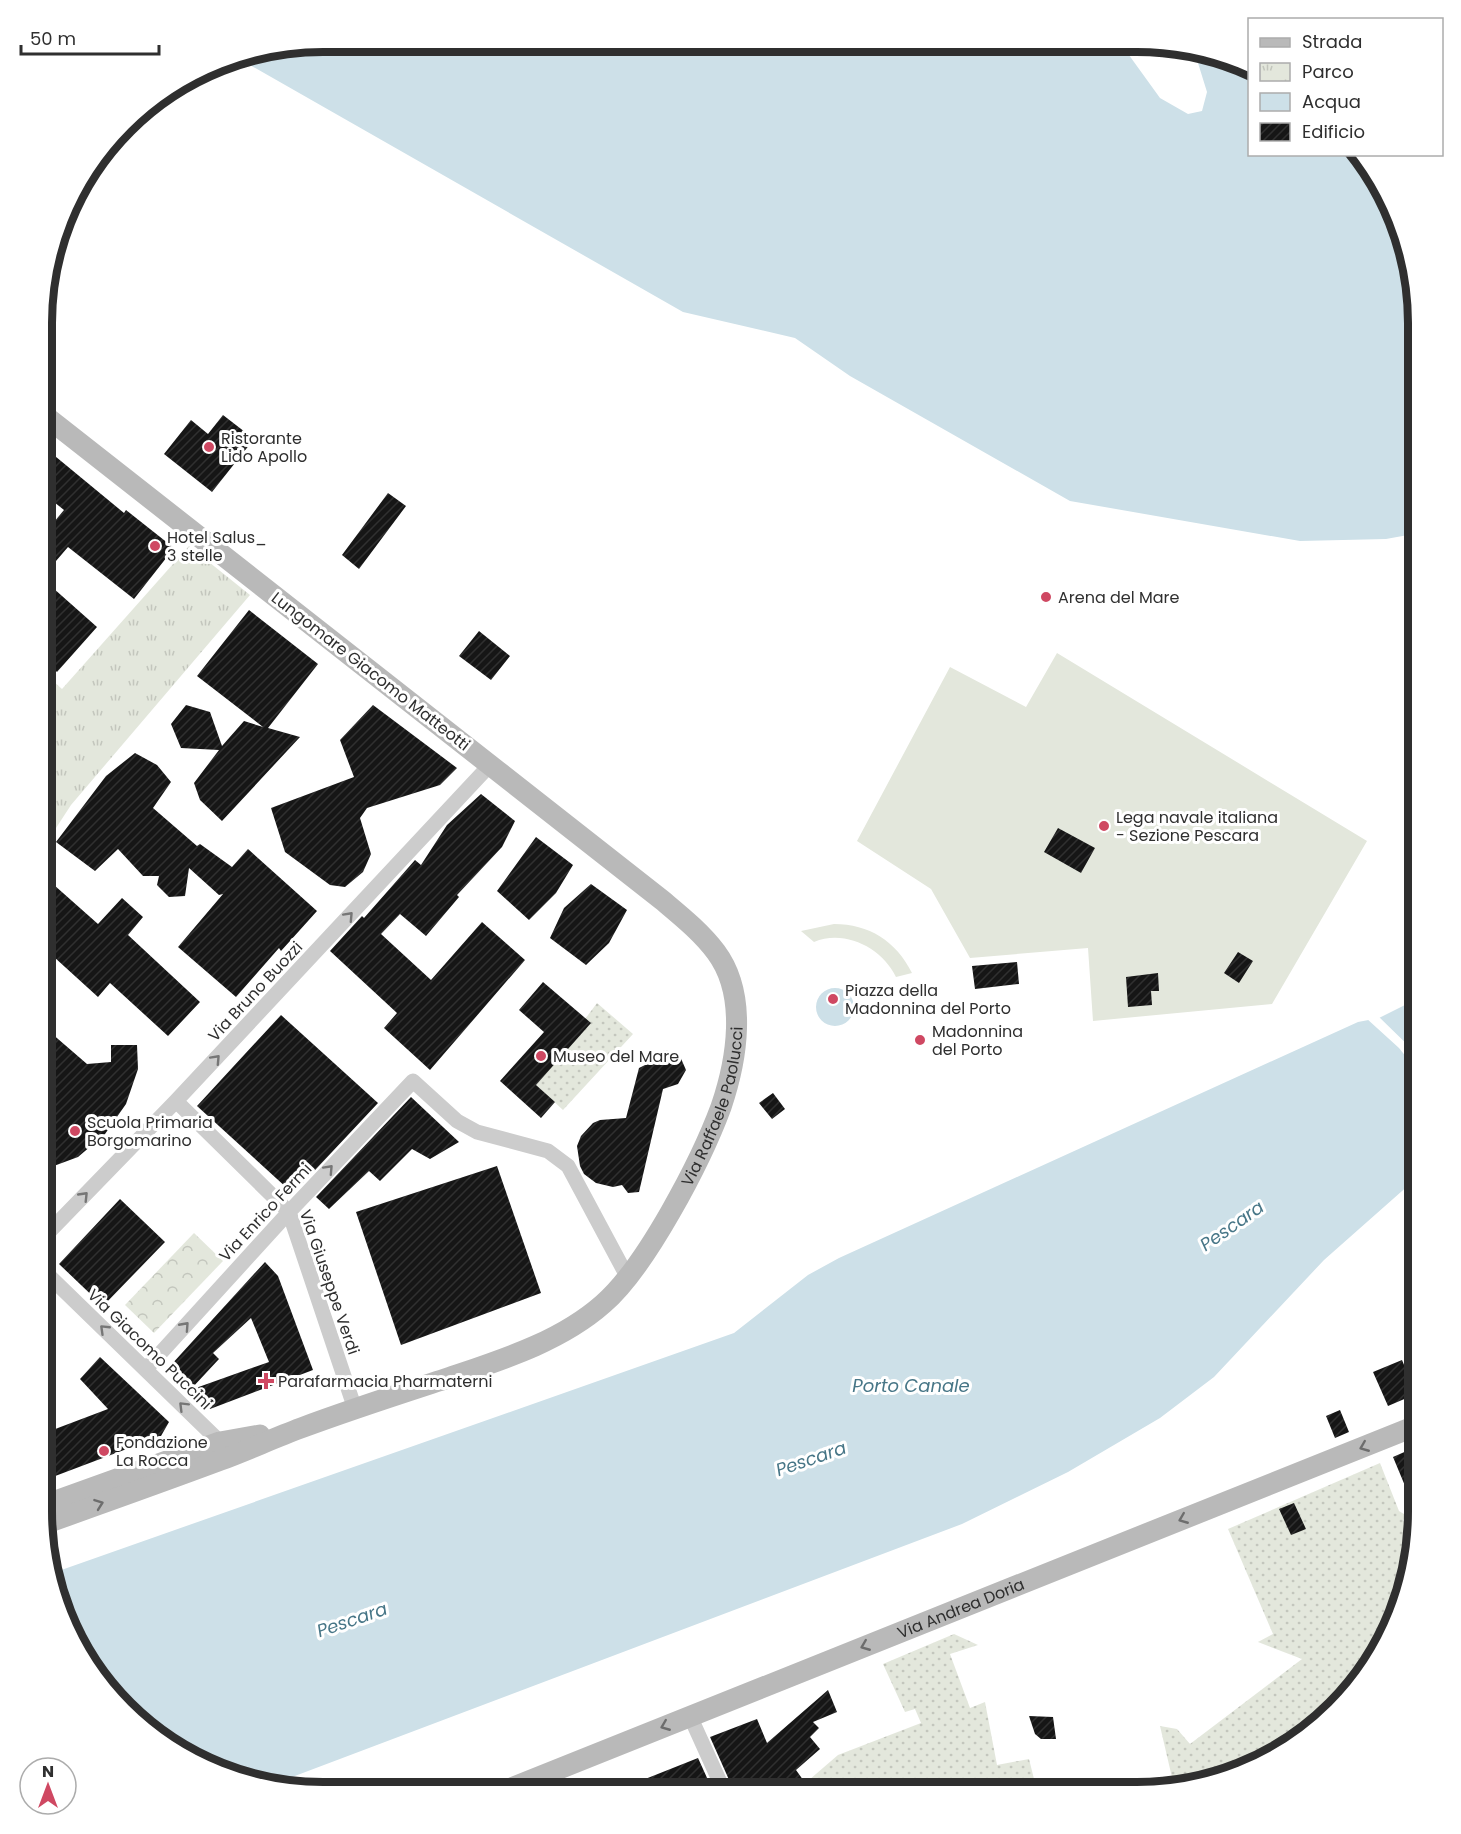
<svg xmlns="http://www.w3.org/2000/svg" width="1461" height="1834" viewBox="0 0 1461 1834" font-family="Poppins,sans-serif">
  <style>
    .grass { fill: url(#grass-dots) }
    .forest { fill: url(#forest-crowns) }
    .park { fill: url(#park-tufts) }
    .garden { fill: #e3e7dc }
    .water { fill: #cde0e8 }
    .pier { fill: #fff }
    .building { fill: url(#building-hatch) }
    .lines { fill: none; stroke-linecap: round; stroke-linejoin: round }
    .street { stroke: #ccc; stroke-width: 15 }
    .secondary { stroke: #b9b9b9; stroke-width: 21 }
    .oneway { stroke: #767676 }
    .oneway2 { stroke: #6d6d6d }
    .poi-dot { fill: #cf4862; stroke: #fff; stroke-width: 2 }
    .labels { text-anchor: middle; stroke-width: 6; stroke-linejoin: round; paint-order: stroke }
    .poi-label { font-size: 16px; fill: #2f2f2f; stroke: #fff; text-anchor: start }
    .street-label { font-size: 16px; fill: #2f2f2f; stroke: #fff }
    .water-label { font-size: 18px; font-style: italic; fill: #477687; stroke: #fff }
    .rim { fill: none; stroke: #2f2f2f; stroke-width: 8 }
  </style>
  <defs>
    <pattern id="grass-dots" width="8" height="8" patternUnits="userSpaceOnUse" patternTransform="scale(1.5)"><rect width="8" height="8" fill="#e3e7dc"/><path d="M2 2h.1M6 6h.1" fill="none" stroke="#c3c6bd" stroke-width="1.8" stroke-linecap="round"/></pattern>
    <pattern id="forest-crowns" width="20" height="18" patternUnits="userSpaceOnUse" patternTransform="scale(1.5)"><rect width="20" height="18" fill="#e3e7dc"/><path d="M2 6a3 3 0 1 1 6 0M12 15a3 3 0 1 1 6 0" fill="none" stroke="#c3c6bd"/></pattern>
    <pattern id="park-tufts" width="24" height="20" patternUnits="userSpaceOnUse" patternTransform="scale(1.5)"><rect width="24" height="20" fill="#e3e7dc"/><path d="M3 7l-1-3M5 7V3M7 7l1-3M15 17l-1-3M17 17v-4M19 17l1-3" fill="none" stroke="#c3c6bd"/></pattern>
    <pattern id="building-hatch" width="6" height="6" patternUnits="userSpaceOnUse" patternTransform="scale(1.5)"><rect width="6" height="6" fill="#161616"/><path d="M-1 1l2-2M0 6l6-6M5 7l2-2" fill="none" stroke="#303030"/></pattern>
  </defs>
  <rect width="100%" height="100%" fill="#fff"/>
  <path class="grass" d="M597,1003l36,31 -70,76 -27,-25z
    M1380,1463l19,48 8,5 -4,4 13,20 -12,61 -32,66 -94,87 -104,32 -14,-60 17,3 13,15 112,-85 -44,-17 15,-8 -45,-105z
    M954,1634l24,11 -28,9 20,54 15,-6 12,63 32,-6 8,32h-219l-9,-11 29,-25 83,-32 -6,-14 -10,3 -22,-48z"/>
  <path class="forest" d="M194,1233l29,28 -69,72 -29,-28z"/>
  <path class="park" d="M189,546l61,49 -179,210 -28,43 1,-175 18,16z"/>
  <path class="garden" d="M1057,653l310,188 -95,163 -179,17 -5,-73 -118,10 -39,-69 -74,-48 93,-174 76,40z
    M834,924c35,0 62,17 78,49l-16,4c-14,-29 -51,-48 -82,-35l-13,-11z"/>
  <path class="water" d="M324,42l850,2 75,29 1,81 105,1 26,28 28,68 10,72v210l-33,6 -86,2 -230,-40 -220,-125 -55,-38 -112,-26 -447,-255z
    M816 1007a19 19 0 1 1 38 0a19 19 0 1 1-38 0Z
    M1419,998v178l-95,84 -110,117 -54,41 -92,54 -106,52 -691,261 -38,-8 -66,-32 -87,-94 -28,-67 -2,-10 684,-241 74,-58 31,-17 519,-236 21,-4z"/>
  <path class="pier" d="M1121,44h53l11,4 13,15 9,29 -5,19 -14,3 -28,-16z
    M1377,1015l42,41v17l-20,-25 -33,-30z"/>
  <path class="building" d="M223,415l31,24 -42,53 -48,-38 27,-34 17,14z
    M44,447l80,66 2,-3 48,38 -40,51 -66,-52 -12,14 -12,-10v-17l20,-24 -20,-16z
    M388,493l18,13 -47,63 -17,-14z
    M44,580l53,47 -40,45 -13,-12z
    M249,610l69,54 -50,64 32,9 -78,84 -22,-21 -6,-17 25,-33 -38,-2 -10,-24 15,-19 24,7 12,34 22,-25 19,6 -66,-51z
    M479,631l31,25 -19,24 -32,-24z
    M373,705l84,63 -17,17 -73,23 -7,10 11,36 -8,18 -18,15 -15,-2 -45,-33 -14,-44 83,-31 -14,-37z
    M135,753l22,12 14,17 -18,26 44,38 3,-2 32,23 16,-18 69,62 -36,40 -2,-3 -43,49 -58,-50 45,-53 -4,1 -30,-27 -4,28 -16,1 -12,-12 2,-9h-16l-25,-27 -23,22 -39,-29 50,-66z
    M481,794l34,27 -13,26 -45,48 2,2 -33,39 -26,-22 -19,20 50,46 51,-58 43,38 -95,110 -46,-42 13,-15 -67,-62 32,-35 2,2 51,-58 6,5 26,-40z
    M1058,828l37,20 -14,25 -37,-21z
    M536,837l37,28 -17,28 -27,27 -32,-29z
    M591,884l36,26 -18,33 -23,22 -36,-27 14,-30z
    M54,885l44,39 24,-26 21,19 -15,18 72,67 -32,34 -58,-53 -12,14 -55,-50v-50z
    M1238,952l15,9 -14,22 -15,-10z
    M1017,962l2,22 -44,5 -3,-23z
    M1158,973l1,18h-8l1,14 -24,2 -2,-30z
    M543,982l48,41 -55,62 19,17 -14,16 -41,-37 44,-49 -25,-22z
    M281,1015l97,88 -76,81 -5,-5 -9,10 -91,-83z
    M43,1026l44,38 24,-2v-17h26l1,24 -12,35 -21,30 -27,23 -35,13z
    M665,1050l14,4 7,16 -8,14 -15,5 -24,103 -11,1 -6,-8 -9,2 -17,-4 -12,-9 -4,-8 -3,-20 4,-10 12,-13 7,-3 26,-2 13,-50 10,-5 7,-10z
    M773,1093l12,16 -13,10 -13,-16z
    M411,1097l48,45 -29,17 -18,-10 -32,32 -11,-10 -40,38 -13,-12z
    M497,1166l44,127 -140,52 -45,-133z
    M120,1199l45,43 -62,64 -44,-42z
    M265,1262l13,14 35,94 -103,39 -17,-20 76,-27 -18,-44 -38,35 6,6 -27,29 -21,-23z
    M100,1357l69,65 -8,14 -119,45v-47l66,-25 -28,-30z
    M1402,1360l14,34 -28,12 -15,-34z
    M1340,1410l9,22 -14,6 -9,-22z
    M1418,1446v71l-25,-60z
    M1294,1503l12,26 -15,6 -12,-26z
    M828,1690l9,22 -24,10 6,6 -9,9 10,12 -24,21 15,21h-77l-24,-54 47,-18 10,24z
    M1029,1716l24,1 3,22h-15l-6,-5z
    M698,1758l15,33h-98z"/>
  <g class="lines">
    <path class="street" d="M176,1101l113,111 66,197
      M43,1238l133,-137 314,-336
      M42,1269l178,173 3,9
      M146,1369l143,-157 124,-131 44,40 20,11 71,19 20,15 60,112
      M690,1716l34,75"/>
    <g class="secondary">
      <path d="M42,1506l178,-64 40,-7"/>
      <path id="s1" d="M44,1524c59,-21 118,-42 177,-64 27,-10 53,-22 80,-32 48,-18 98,-34 147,-50 53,-18 112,-36 155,-74 43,-37 98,-143 118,-197 16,-47 27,-112 -5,-155 -15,-20 -35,-36 -54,-52l-618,-485"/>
      <path id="s2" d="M504,1791l914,-366"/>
    </g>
  </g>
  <defs><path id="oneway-chevron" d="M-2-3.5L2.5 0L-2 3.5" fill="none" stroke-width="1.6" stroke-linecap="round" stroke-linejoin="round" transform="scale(1.5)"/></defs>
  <g class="oneway">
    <use href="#oneway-chevron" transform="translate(349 916) rotate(-47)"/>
    <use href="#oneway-chevron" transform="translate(216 1059) rotate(-47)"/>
    <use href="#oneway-chevron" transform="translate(329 1169) rotate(-47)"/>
    <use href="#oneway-chevron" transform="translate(84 1196) rotate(-46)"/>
    <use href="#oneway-chevron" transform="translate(185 1326) rotate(-48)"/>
    <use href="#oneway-chevron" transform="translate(104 1329) rotate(-136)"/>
    <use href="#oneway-chevron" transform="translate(183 1406) rotate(-135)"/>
  </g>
  <g class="oneway2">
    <use href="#oneway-chevron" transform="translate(1364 1447) rotate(158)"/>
    <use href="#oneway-chevron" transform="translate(99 1504) rotate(-20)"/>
    <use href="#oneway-chevron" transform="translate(1183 1519) rotate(158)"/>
    <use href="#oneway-chevron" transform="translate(865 1646) rotate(158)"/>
    <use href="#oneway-chevron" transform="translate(665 1726) rotate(158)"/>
  </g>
  <g class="poi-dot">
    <circle cx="209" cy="447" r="6"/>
    <circle cx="155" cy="546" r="6"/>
    <circle cx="1046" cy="597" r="6"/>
    <circle cx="1104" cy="826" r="6"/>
    <circle cx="833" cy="999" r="6"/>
    <circle cx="920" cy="1040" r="6"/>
    <circle cx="541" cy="1056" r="6"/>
    <circle cx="75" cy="1131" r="6"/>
    <path d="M263 1372h6v6h6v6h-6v6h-6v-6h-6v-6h6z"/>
    <circle cx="104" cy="1451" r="6"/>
  </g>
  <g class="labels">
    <g class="poi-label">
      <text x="221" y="444">Ristorante<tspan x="221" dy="18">Lido Apollo</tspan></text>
      <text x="167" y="543">Hotel Salus_<tspan x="167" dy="18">3 stelle</tspan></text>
      <text x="1058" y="603">Arena del Mare</text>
      <text x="1116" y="823">Lega navale italiana<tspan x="1116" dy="18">- Sezione Pescara</tspan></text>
      <text x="845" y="996">Piazza della<tspan x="845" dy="18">Madonnina del Porto</tspan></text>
      <text x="932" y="1037">Madonnina<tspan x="932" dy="18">del Porto</tspan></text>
      <text x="553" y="1062">Museo del Mare</text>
      <text x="87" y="1128">Scuola Primaria<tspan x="87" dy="18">Borgomarino</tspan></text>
      <text x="278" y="1387">Parafarmacia Pharmaterni</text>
      <text x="116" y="1448">Fondazione<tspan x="116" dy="18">La Rocca</tspan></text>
    </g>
    <g class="street-label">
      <text transform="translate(371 671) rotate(38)" y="6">Lungomare Giacomo Matteotti</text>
      <text transform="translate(255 991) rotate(-47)" y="6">Via Bruno Buozzi</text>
      <text dy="6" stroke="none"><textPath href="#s1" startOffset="832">Via Raffaele Paolucci</textPath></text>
      <text transform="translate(265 1212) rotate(-47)" y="6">Via Enrico Fermi</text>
      <text transform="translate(330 1282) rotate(71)" y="6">Via Giuseppe Verdi</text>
      <text transform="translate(150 1349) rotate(44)" y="6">Via Giacomo Puccini</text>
      <text dy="6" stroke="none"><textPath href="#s2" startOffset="492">Via Andrea Doria</textPath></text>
    </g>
    <g class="water-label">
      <text transform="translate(1232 1226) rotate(-35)" y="6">Pescara</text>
      <text x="911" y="1392">Porto Canale</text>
      <text transform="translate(811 1459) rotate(-19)" y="6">Pescara</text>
      <text transform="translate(352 1620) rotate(-19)" y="6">Pescara</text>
    </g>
  </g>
  <path d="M0 0H1461V1834H0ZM323 52H1137A271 271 0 0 1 1408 323V1511A271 271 0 0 1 1137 1782H323A271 271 0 0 1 52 1511V323A271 271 0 0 1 323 52Z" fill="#fff" fill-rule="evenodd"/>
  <path class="rim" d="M323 52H1137A271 271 0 0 1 1408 323V1511A271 271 0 0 1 1137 1782H323A271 271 0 0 1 52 1511V323A271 271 0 0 1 323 52Z"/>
  <rect x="1248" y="18" width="195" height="138" fill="#ffffff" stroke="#acacac" stroke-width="1.5"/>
  <rect x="1260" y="38" width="30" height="9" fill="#b9b9b9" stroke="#acacac" stroke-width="1.5"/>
  <text x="1302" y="48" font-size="18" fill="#2f2f2f">Strada</text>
  <rect x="1260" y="63" width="30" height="18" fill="url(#park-tufts)" stroke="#acacac" stroke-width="1.5"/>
  <text x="1302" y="78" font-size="18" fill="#2f2f2f">Parco</text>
  <rect x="1260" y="93" width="30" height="18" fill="#cde0e8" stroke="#acacac" stroke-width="1.5"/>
  <text x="1302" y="108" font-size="18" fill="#2f2f2f">Acqua</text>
  <rect x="1260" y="123" width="30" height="18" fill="url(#building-hatch)" stroke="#acacac" stroke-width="1.5"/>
  <text x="1302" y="138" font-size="18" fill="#2f2f2f">Edificio</text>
  <g transform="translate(48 1786)"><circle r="28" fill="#ffffff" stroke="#acacac" stroke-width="1.5"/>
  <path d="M0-4.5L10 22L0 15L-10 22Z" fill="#cf4862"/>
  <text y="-9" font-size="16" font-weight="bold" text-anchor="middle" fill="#2f2f2f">N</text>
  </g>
  <path d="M21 45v9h138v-9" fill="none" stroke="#2f2f2f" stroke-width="3"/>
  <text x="30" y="45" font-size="18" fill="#2f2f2f" stroke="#ffffff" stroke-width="4.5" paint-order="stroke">50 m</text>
</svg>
